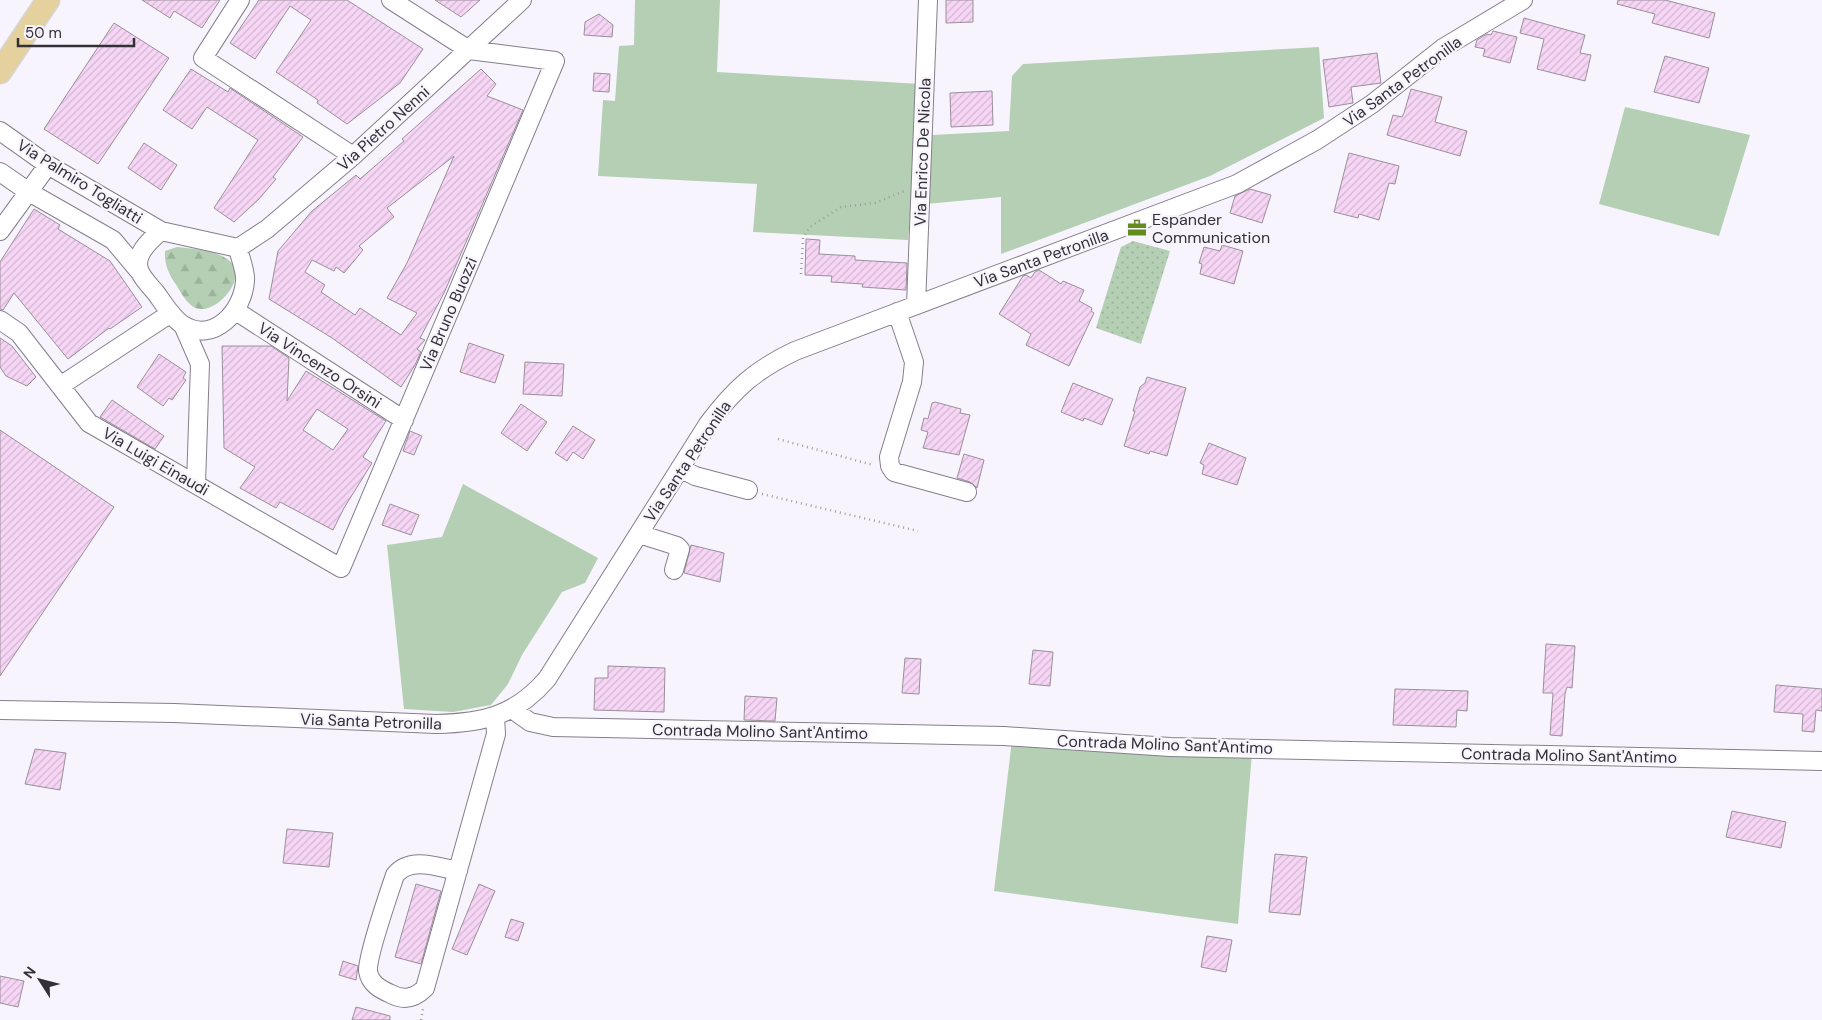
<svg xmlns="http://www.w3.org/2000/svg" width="1822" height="1020" viewBox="0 0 1822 1020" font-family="'DM Sans',sans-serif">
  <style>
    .grass { fill: #b4cfb4 }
    .forest { fill: url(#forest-firs) }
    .garden { fill: url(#garden-dots) }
    .building { fill: url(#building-hatch); stroke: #9b8f9b; fill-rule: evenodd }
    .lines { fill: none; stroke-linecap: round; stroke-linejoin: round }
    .minor-casing { stroke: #857f8d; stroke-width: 20 }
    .major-casing { stroke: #d6d6d7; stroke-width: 25 }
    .path { stroke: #9f9ba4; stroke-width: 2.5; stroke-dasharray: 1 4; stroke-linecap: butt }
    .minor { stroke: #fff; stroke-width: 18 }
    .major { stroke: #e4d19e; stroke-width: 22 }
    .labels { text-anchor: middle; stroke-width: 4.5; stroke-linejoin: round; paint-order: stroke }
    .street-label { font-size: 16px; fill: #333036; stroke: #f8f4fe }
    .poi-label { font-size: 16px; fill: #333036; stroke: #f8f4fe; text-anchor: start }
  </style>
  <defs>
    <pattern id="forest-firs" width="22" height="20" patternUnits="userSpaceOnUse" patternTransform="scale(1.25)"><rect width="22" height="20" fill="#b4cfb4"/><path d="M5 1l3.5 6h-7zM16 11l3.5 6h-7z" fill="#9bb29b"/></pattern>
    <pattern id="garden-dots" width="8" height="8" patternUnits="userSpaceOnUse" patternTransform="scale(1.25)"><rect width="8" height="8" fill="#b4cfb4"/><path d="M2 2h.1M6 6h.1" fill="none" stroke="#9bb29b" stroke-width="1.8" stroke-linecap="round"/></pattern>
    <pattern id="building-hatch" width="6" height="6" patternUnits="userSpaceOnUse" patternTransform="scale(1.25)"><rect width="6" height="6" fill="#f6d5f5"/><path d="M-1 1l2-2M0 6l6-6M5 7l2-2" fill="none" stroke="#d3b7d3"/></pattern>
  </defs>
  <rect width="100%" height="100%" fill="#f8f4fe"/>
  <path class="grass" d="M635,0h85l-3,72 204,12 -13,156 -155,-8 4,-48 -159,-8 5,-76 12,1 4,-55 15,-1z
    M1319,47l5,71 -114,58 -209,78v-57l-75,7 6,-69 77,-4 3,-55 11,-12z
    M1625,107l125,28 -31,101 -120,-32z
    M463,484l135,74 -13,25 -23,9 -40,63 -14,29 -17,21 -38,7 -49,-3 -17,-164 55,-8z
    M1012,740l240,13 -14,171 -244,-33z"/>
  <path class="forest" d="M177,247c17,2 41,3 54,15 16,16 -12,48 -30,47 -11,0 -19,-14 -24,-23 -8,-12 -13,-21 -12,-35z"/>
  <path class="garden" d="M1133,241l37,10 -29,93 -45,-16 25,-81z"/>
  <path class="building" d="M142,0h78l-18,28 -28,-17 -4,7z
    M259,0h88l76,49 -23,34 -53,41 -30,-21 1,-3 -42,-28 35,-52 -21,-14 -35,53 -25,-16z
    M435,0h45l-19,17z
    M946,0h27v22l-27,1z
    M1618,0h47l50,13 -6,25 -57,-15 3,-9 -38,-10z
    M599,14l14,11 -1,12 -28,-2 1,-13z
    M1524,18l61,17 -5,18 11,2 -6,26 -48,-12 7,-30 -24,-6z
    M114,23l55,35 -71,106 -54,-35z
    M1493,31l24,6 -7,26 -27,-7 2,-7 -10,-2 2,-7 10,-6 4,1z
    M1377,53l4,30 -30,4 2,16 -24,4 -6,-47z
    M1665,56l44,12 -10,35 -45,-11z
    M191,69l37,23 2,-4 73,49 -30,40 3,2 -17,20 -25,23 -20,-14 44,-68 -51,-33 -15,22 -29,-19z
    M481,69l15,15 -9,12 36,14 -79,183 -24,45 5,2 -8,9 4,3 -6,13 -14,22 -69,-49 -63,-39 9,-48 34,-40 44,-36 4,4 44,-38 -2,-2zM454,156l-47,107 -20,35 30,15 -16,22 -41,-27 -5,7 -34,-23 4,-7 -20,-13 7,-12 22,11 2,-4 8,6 19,-23 -4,-4 35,-29 -7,-9z
    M594,73l16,1 -1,18 -16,-1z
    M1411,89l31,8 -7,25 32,9 -7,25 -73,-21 6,-20 9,2 2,-4z
    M992,91l1,34 -42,2 -1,-34z
    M144,143l33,22 -16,25 -33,-22z
    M1349,153l50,13 -4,18 -6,-1 -10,37 -20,-6 -1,4 -24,-6z
    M1250,189l21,6 -9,28 -32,-10 5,-17z
    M34,209l26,16 -2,4 52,32 32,46 -32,22 -1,-1 -41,31 -54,-66 -11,17 -3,-1v-47z
    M806,239l14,1 -1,14 36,2v4l52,3 -1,27 -44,-3 1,-3 -32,-2 1,-6 -27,-1z
    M1222,245l21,6 -9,33 -34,-10 2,-10 -3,-1 5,-16 16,4z
    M1039,270l22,14 2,-3 21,9 -5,11 13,7 -1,3 3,2 -25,53 -43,-21 5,-11 -32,-20 24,-38 3,-1 5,3 4,-6z
    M0,338l12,8 24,31 -9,9 -21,-10 -6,-9z
    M469,343l35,12 -9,28 -35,-11z
    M222,346h49l18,12 -2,43 19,-30 80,50 -23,36 9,6 -28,45 -11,22 -53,-28 -4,6 -36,-20 15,-21 -31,-19zM317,409l31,20 -15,21 -30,-20z
    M159,354l27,18 -3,6 3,2 -14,20 -3,-2 -6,8 -26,-19z
    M525,362l39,2 -2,32 -39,-2z
    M1147,377l39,11 -19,68 -17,-5 -1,3 -25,-8 11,-35h-2l7,-24 5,-4z
    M1073,383l40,16 -11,26 -18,-7 -1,3 -22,-9z
    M112,400l52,36 -9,13 -55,-32z
    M935,402l26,7 -1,4 10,2 -11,40 -36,-7 5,-16 -7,-2 3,-12 4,1 4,-16z
    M521,404l26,18 -20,29 -26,-18z
    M573,426l22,14 -12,19 -10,-7 -6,9 -12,-8z
    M0,430l114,77 -114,169z
    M410,431l12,5 -8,19 -11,-4z
    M1209,443l37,15 -9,27 -35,-11 2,-9 -4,-2z
    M964,454l20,6 -7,28 -7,-6 -13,-4z
    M390,504l29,11 -8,20 -29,-10z
    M691,545l33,8 -4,29 -36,-9z
    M1546,644l29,2 -3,42 -5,-1 -2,7 -3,42 -12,-1 3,-42h-10z
    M1033,650l20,2 -3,34 -21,-2z
    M905,658l16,1 -2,35 -17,-1z
    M608,666l57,2 -1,44 -70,-2 1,-32h13z
    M1776,685l46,4v22l-6,-1 -2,22 -12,-1 1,-17 -29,-2z
    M1395,689l73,2 -1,20 -10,-1 -1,17 -63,-2z
    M745,696l32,2 -2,23 -31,-1z
    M35,749l31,4 -6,37 -35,-6z
    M1732,811l54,11 -5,26 -55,-11z
    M287,829l46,4 -4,34 -46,-4z
    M1275,854l32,3 -7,58 -31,-3z
    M416,884l25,7 -20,73 -26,-7z
    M479,884l16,7 -28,64 -15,-6z
    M511,919l13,4 -6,18 -13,-4z
    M1207,936l25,4 -6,32 -25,-5z
    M343,961l15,5 -2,14 -17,-5z
    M0,976l24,5 -6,26 -18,-4z
    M356,1007l34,9v4h-38z"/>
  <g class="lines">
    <g class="minor-casing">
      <path id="minor" d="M240,0l-37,58 150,98
        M0,131l48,34 113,66
        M0,172l29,20 84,48 26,31
        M0,231l48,-66
        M161,231l77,17c2,10 8,23 7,33 -2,30 -31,63 -62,44 -11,-7 -19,-21 -27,-32 -5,-6 -13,-14 -16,-21 -8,-16 10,-32 21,-41z
        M238,248l29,-19 86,-73 169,-156
        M916,305l12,-305
        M236,311l168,109
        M897,312l17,50 -2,20 -23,75 1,9 4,6 73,20
        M0,320l19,13 70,90 252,145 214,-507 -86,-11 -78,-50
        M183,325l17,39 -4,120
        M60,386l111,-73
        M680,468l15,8 53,14
        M639,534l38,12 3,3 -6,21
        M512,709l18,13 23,5 451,9 166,11 652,14
        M0,710l174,3 262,11c47,-1 79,-8 111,-45l161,-255c26,-35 47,-54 87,-73l442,-167 80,-44 55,-36 71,-56 80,-48
        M458,871c-20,-4 -48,-15 -63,4 -6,18 -28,81 -27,96 2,13 12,18 23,23 13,7 24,4 34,-6l71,-254 -1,-17"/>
    </g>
    <g class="major-casing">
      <path id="major" d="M0,72l48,-72"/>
    </g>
    <path class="path" d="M801,274l2,-36 7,-11 31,-20 34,-4 29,-12
      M778,439l95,26
      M762,494l156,37
      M421,1020l2,-11"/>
    <use href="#minor" class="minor"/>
    <use href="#major" class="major"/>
  </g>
  <defs>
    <g id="office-bare" transform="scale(1.5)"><path d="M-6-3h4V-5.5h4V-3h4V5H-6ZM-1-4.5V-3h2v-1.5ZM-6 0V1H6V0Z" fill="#628c1c" stroke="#f8f4fe" stroke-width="2.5" paint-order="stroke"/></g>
  </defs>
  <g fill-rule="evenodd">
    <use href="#office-bare" x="1137" y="228"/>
  </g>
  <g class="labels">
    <g class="street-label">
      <text transform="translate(1402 81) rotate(-36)" y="6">Via Santa Petronilla</text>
      <text transform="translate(383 128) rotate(-42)" y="6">Via Pietro Nenni</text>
      <text transform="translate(922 152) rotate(-88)" y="6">Via Enrico De Nicola</text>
      <text transform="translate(80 181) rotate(32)" y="6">Via Palmiro Togliatti</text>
      <text transform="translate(1041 258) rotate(-20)" y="6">Via Santa Petronilla</text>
      <text transform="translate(448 314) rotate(-67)" y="6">Via Bruno Buozzi</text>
      <text transform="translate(320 365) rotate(33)" y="6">Via Vincenzo Orsini</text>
      <text transform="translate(156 461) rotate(30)" y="6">Via Luigi Einaudi</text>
      <text transform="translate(687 461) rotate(-56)" y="6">Via Santa Petronilla</text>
      <text transform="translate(371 721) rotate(2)" y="6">Via Santa Petronilla</text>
      <text transform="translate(760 731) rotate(1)" y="6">Contrada Molino Sant'Antimo</text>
      <text transform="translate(1165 744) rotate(2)" y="6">Contrada Molino Sant'Antimo</text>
      <text transform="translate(1569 755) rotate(1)" y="6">Contrada Molino Sant'Antimo</text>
    </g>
    <g class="poi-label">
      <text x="1152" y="225">Espander<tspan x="1152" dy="18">Communication</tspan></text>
    </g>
  </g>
  <g transform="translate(40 980) rotate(306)" stroke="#f8f4fe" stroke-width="4" paint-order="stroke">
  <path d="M0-4L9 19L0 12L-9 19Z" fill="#333036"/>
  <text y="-8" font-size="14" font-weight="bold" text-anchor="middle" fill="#333036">N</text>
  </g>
  <path d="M18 38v8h116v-8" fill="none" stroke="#333036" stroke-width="2.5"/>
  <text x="25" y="38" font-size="15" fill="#333036" stroke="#f8f4fe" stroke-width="4" paint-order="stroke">50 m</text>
</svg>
